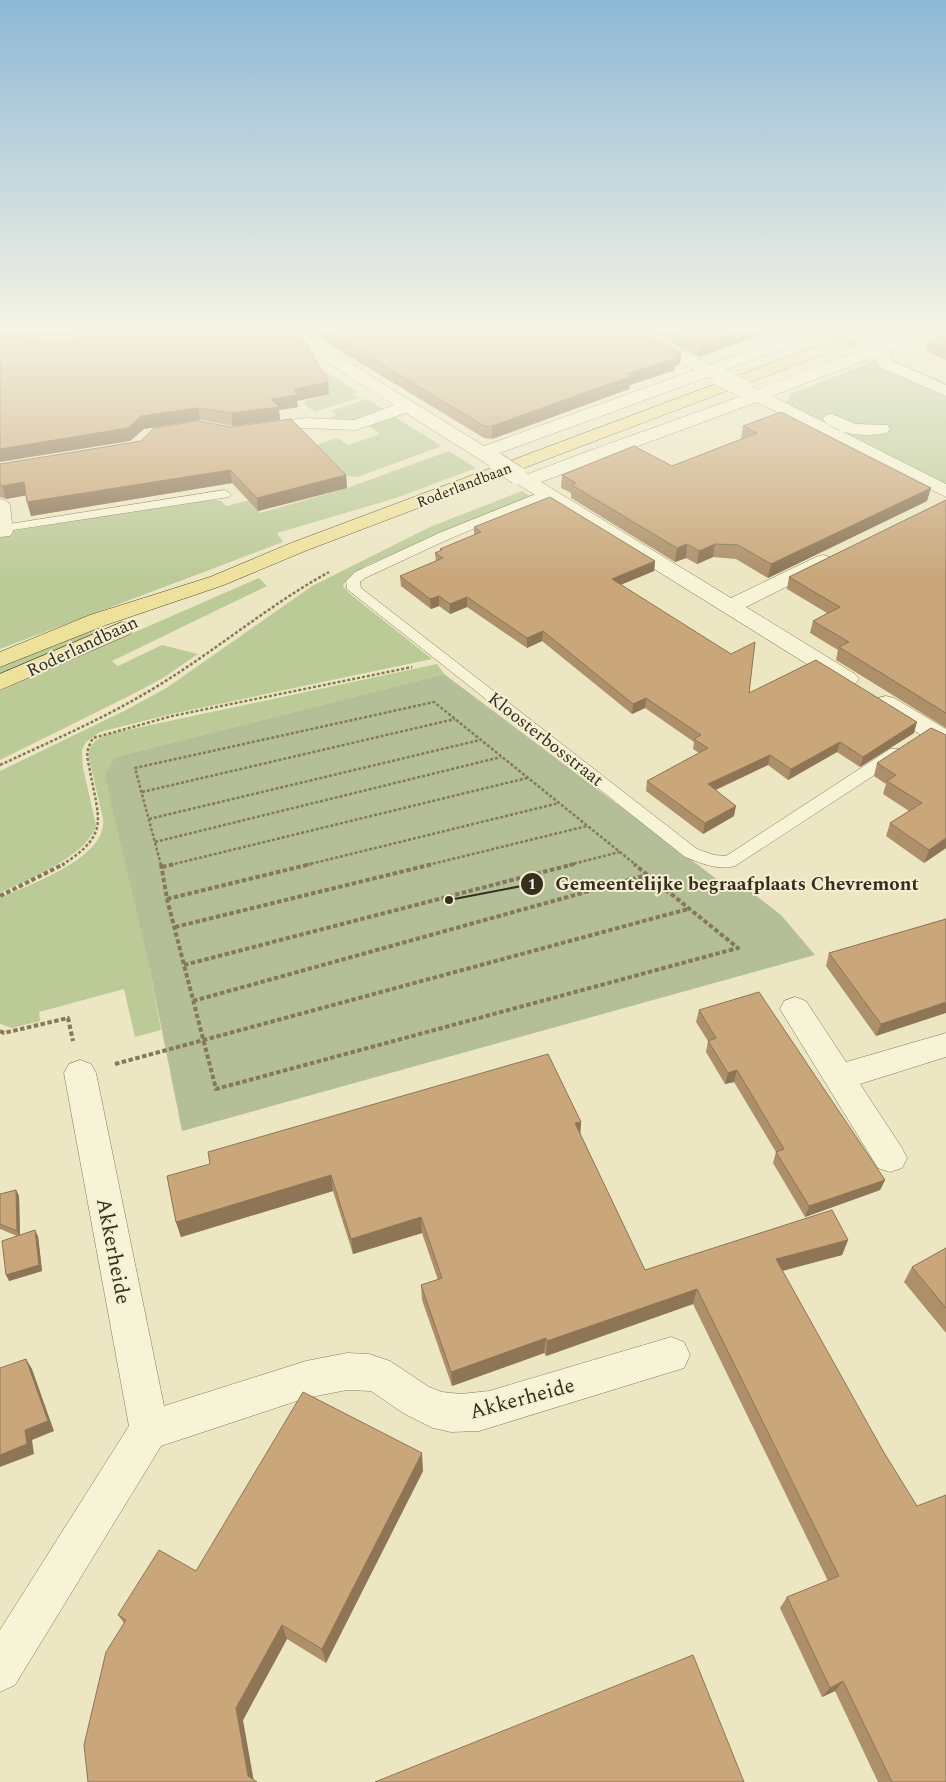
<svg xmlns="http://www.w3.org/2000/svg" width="946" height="1782" viewBox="0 0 946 1782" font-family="Spectral,serif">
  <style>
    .green { fill: #bcca98 }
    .cemetery { fill: #b4bf97 }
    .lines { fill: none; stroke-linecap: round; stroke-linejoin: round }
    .lane-casing { stroke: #86785b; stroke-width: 1 }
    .street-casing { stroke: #86785b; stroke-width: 1 }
    .primary-casing { stroke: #54462f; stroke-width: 1 }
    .path-far1 { stroke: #86785b; stroke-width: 2.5; stroke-dasharray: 3 2; stroke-linecap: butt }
    .path { stroke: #86785b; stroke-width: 4; stroke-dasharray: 4.5 2.5; stroke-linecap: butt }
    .lane { fill: #f7f3d6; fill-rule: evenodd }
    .street { fill: #f7f3d6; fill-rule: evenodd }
    .primary { fill: #eee19c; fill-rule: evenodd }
    .street-bridge-casing { stroke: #86785b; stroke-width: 19; stroke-linecap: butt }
    .path-bridge { stroke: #86785b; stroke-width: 2; stroke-dasharray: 2.5 2; stroke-linecap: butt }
    .street-bridge { stroke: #f7f3d6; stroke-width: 18 }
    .wall { fill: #ad906a }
    .shaded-wall { fill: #8d7556 }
    .building { fill: #c9a77b; stroke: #8d7556 }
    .labels { text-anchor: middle; stroke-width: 4; stroke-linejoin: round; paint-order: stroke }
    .far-street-label { font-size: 15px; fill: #362e1e; stroke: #f4efd3 }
    .street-label { font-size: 18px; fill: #362e1e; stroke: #f4efd3 }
    .near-street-label { font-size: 21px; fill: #362e1e; stroke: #f4efd3 }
    .leader { fill: none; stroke: #362e1e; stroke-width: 2 }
    .callout-dot { fill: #362e1e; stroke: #f4efd3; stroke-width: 2 }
    .mark-label { font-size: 15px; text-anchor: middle; font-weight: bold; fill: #fff }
    .callout-label { font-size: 19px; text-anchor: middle; font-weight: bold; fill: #362e1e; stroke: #f4efd3; stroke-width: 4; stroke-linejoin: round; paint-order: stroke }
  </style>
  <rect width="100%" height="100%" fill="#ece6c3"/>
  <path class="green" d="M308,361l50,31 -6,2 6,4 -43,14 -9,-6 -3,-5 13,-3z
    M874,361h22l50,22v101l-161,-80 6,-10z
    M367,399l18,11c-16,6 -38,18 -54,7l5,-2 -5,-4z
    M393,416l49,30 -85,31 -10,-1 -31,-31 21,-7 11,7 32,-11 -13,-9z
    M449,451l27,17 -80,30 -119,35 6,9 -283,107v-116l207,-34 14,2 5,5 24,-6 10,13 87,-25z
    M522,491l8,5 -165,70 -21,17 -1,3 6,7 83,66 -265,56 -67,17 -14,10 -4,8 1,18 13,57c-8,31 -69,55 -96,68v-122l126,-61 42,-23 144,-101 118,-59z
    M259,578l8,8 -155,75 6,5 44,-21 36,9 -35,24 -28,15 -135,67v-69z
    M103,625l-1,6 -102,43v-10z
    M437,664l7,10 -329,83 -9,19 43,190 12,64 -26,7 -11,-48 -85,23 1,9 -28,7 -12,-4v-126c28,-13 108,-40 103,-79l-14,-61c-1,-16 10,-21 24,-25z"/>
  <path class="cemetery" d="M444,674l282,212 10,-6 45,35 34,40 -633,176 -33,-165 -44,-190 10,-19z"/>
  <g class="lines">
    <g class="lane-casing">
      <path id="lane" d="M225,490l6,4 -2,3 -229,35v-6l3,-1z
        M546,490l6,4 -2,3 -101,42 -84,39 -5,4 1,6 336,261 17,6 12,1 164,-107h12l2,4 -2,4 -167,109c-17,5 -34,-3 -50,-9l-338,-268 -1,-8 9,-9 84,-39z"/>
    </g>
    <g class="street-casing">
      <path id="street" d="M274,328h19l191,118 211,-76 -74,-39 -2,-3h20l71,37 101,-37h22l-2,3 -109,40 5,5 -2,4 -6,1 -11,-4 -211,77 9,8 -2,4h-14l-84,-53 -50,17 -51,-2 -45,6 -6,-1 -3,-4 3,-4 6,-1 45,-6 49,2 40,-15z
        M920,328h22l-2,3 -52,20 5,10 53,24v11l-65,-28 -7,-11 -102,39 174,88v13l-189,-95 -216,80 190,116 85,-41 7,-2 7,2 3,4 -3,4 -84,42 109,67 4,5 -4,5 -8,2 -8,-2 -320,-199 -11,-10 2,-4 7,-2 11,5c71,-28 144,-52 216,-79l-6,-5 3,-4 6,-1 12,4z
        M832,414l24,10 31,1 3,4 -3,4c-18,4 -52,3 -64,-14l3,-4z
        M0,499l7,2 3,4 3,27 -3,4 -10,1z
        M886,696l8,2 52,31v19l-9,-3 -59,-37 -4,-5 4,-5z
        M795,997l11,4 40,61 100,-29v24l-86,27 42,64 5,10 -5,10 -12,4 -12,-4 -98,-159 4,-8z
        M80,1060l11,4 5,9 68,333 142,-45 41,-8 22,1 21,7 39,26 13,5 19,2 28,-3 182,-54 13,5 6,13 -6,13 -205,63 -28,1 -18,-4 -30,-15 -32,-22 -24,-1 -41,8 -145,48 -146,239 -15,7v-62l129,-204 -65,-353 5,-9z"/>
    </g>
    <g class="primary-casing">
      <path id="primary" d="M865,328h22l-2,3 -580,220 -81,34 -118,40 -106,42v-15l90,-37 120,-38 81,-34z
        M122,622l8,2 3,5 -3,5 -130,56v-16z"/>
    </g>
    <path class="path-far1" d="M0,765c56,-26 112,-50 164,-83 56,-35 107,-78 165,-110
      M142,792l313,-73
      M149,819l331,-79
      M155,842l346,-85
      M62,865c48,-31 37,-44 28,-94 -3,-15 -5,-19 3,-33l79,-22 240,-49
      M161,865l-26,-97 299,-66 202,163
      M170,865l357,-87
      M306,865l253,-62
      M428,865l159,-39
      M569,865l50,-13"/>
    <path class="path" d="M161,864l6,35 49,190 522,-141 -104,-84
      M162,867l13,-3
      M0,896l64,-32
      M167,899l144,-35
      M175,927l258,-63
      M184,965l390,-101
      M193,1001l454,-126
      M0,1031l4,2 64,-15 5,23
      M115,1064l573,-155"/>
    <use href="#lane" class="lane"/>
    <use href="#street" class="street"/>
    <use href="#primary" class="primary"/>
    <g class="street-bridge-casing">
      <path id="street-bridge" d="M722,378l21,10
        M497,462l20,13"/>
    </g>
    <path class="path-bridge" d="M831,336l25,11"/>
    <use href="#street-bridge" class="street-bridge"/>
  </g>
  <path class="wall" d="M0,328h152l-37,5 -115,7z
    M303,328h332l46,24 -1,12 -5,2v4l-45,15 -1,4 -137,50 -8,-1z
    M643,328h136l-80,29z
    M946,335v25l-20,-9 3,-10z
    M0,342l328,40 1,12 -32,7 1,6 -19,3 1,10 -47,6 -33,-6 -56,9 -14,12z
    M743,426l184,75 -159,77 -32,-19 -23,-2 -16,7 -11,-6 -11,4 -104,-64v-5l-10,-5 1,-13 110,-9 70,-27h-1z
    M141,441l205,34 1,13 -89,23 -26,-28 -201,33 -5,-21 -20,4 -5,-2 -1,1v-34z
    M946,500v228l-110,-68 2,-10 -28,-17 3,-12 14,-8 -40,-24 2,-12z
    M474,527l181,34 -1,10 -33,13 128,109 165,40 -54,34 -23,-15 -49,28 -20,-15 -52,25 18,26 -31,18 -57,-43 1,-10 52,-28 -6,-4 1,-7 -49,-34 -13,6 -90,-73 -15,7 -60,-41 -17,7 -11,-8 -8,3 -30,-23 -1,-10 36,-15 -1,-8 5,-2v-2l34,-14z
    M946,735v113l-22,15 -38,-27 4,-13 19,-12 -26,-17 3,-10 -12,-8 3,-13z
    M946,919l-70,117 -50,-70 3,-13z
    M699,1010l186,170 -5,10 -75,27 -32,-54 3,-11 -42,-70 -9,2 -19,-32 2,-11 -12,-19z
    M581,1122l-1,12 65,136 203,-30 -6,15 -60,16 164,511h-68l-43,-91 -13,6 -42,-89 7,-11 41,-16 -135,-277 -147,52 -2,-3 -92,33 -30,-86 -1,-15 17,-5 -16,-47 -69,21 -20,-63 -152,46 -5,-15 -9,-46z
    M16,1190l3,6 1,39 18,1 4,35 -33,10 8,-45 -17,-7v-35z
    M946,1248v85l-42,-51 8,-15z
    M423,1471l-97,192 -39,-24 -44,81 -155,62 36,-159 -6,-8 78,-44z"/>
  <path class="shaded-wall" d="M114,328h38l-37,5z
    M748,328h31l-80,29 2,-12z
    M681,352l-1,12 -5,2v4l-45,15 -1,4 -137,50v-13z
    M328,382l1,12 -32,7 1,6 -19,3 1,10 -47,6 -2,-13 40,-14 23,-10z
    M198,408l2,12 -56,9 -14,12 -130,21v-13l141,-33z
    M230,470l2,13 -201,33 -4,-14z
    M346,475l1,13 -89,23 -1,-13z
    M24,482l4,13 -22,4 -4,-13z
    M931,488l-4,13 -159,77 3,-14z
    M687,544l-1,14 -11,4 2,-14z
    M715,544l-2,13 -16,7 2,-13z
    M655,561l-1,10 -43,18 1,-10z
    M439,596v10l-8,3 -1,-10z
    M467,597v10l-17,7v-10z
    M543,631l-1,10 -15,7v-10z
    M646,698l-1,10 -13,6 1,-10z
    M917,722l-3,11 -54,34 3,-10z
    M840,742l-3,10 -49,28 3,-11z
    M770,755l-2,10 -62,29 2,-10z
    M736,806l-2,10 -31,18 2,-11z
    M946,838v10l-22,15 5,-13z
    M946,1002v11l-70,23 5,-12z
    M737,1070l-3,12 -9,2 3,-11z
    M581,1122l-1,16 -5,-15z
    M331,1175l2,16 -152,46 -5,-15z
    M885,1180l-5,10 -75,27 4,-11z
    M16,1190l3,6 1,41 -3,-6z
    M421,1217l1,16 -69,21 -2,-15z
    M35,1230l3,6 4,35 -33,10 -3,-6z
    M848,1240l-6,15 -72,19 6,-15z
    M697,1289l-4,15 -147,52 1,-15z
    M546,1338l-2,15 -92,33 -1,-14z
    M26,1359l6,10 22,62 -22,9 2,14 -34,13v-12l25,-25z
    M422,1453l1,18 -97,192 -4,-14z
    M282,1625l5,14 -44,81 11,62 -6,-6 -12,-68z
    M843,1681l-8,10 -13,6 8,-9z"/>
  <path class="building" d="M160,328h128l14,9 26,45 -34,7 3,6 -26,4 8,8 -48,6 -33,-5 -57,8 -13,12 -128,21v-107l113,-7z
    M322,328h313l46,24 -9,4 4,2 -49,16 4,2 -139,50h-8z
    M667,328h81l-47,17z
    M946,335v14l-17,-8z
    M781,412l150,76 -160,76 -33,-19 -23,-1 -16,7 -12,-7 -10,4 -105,-63 4,-2 -14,-8 72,-29 38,20 85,-33 -14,-7z
    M291,419l55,56 -89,23 -27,-28 -203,32 -3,-20 -22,4 -2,-1v-21l141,-23 13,-13 44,-7 33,6z
    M550,497l105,64 -43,18 119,75 24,-12 -6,51 67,-33 101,62 -54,35 -23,-15 -49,27 -21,-14 -62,29 28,22 -31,17 -58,-42 61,-33 -14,-9 7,-4 -55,-37 -13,6 -90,-73 -16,7 -60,-41 -17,7 -11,-8 -9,3 -30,-23 43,-18 -8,-5 7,-3 -2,-1 41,-17 -7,-5z
    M946,500v213l-107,-66 10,-5 -36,-21 27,-14 -51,-30z
    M931,728l15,7v103l-17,12 -39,-27 32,-20 -35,-22 9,-6 -19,-12z
    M946,919v83l-65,22 -52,-71z
    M759,992l126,188 -76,26 -33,-54 8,-3 -47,-79 -9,3 -20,-32 8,-3 -17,-28z
    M548,1054l33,68 -6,1 70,147 187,-60 16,30 -72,19 107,192 34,55 29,-11v287h-54l-49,-101 -13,7 -43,-91 52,-21 -142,-287 -150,52 -1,-3 -95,34 -30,-87 21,-7 -21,-61 -70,22 -20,-64 -155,47 -9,-46 43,-12 -2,-12z
    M16,1190l1,41 -17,-7v-30z
    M35,1230l4,35 -33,10 -4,-34z
    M946,1248v60l-34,-41z
    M26,1359l22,62 -23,9 2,14 -27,11v-87z
    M303,1392l119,61 -100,196 -40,-24 -46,83 12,68 9,6h-169l-4,-37 22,-93 20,-32 -8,-5 41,-65 37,21z
    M693,1655l51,127h-369z"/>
  <linearGradient id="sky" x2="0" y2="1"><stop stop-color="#8db8d6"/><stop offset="0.57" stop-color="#f6f4e4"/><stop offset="1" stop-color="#f6f4e4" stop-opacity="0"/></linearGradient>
  <rect width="946" height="577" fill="url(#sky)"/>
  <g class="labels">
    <g class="far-street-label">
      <text transform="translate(464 485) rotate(-21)" y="5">Roderlandbaan</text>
    </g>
    <g class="street-label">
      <text transform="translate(82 646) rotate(-25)" y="6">Roderlandbaan</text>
      <text transform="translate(546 739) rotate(38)" y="6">Kloosterbosstraat</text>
    </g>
    <g class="near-street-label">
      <text transform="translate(114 1251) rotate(79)" y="7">Akkerheide</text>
      <text transform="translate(522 1398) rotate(-15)" y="7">Akkerheide</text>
    </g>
  </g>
  <path class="leader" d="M449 900L532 884"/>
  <g class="callout-dot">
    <circle cx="449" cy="900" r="5"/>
    <circle cx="532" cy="884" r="12"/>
  </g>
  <g class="mark-label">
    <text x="532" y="889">1</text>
  </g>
  <g class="callout-label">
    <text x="737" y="890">Gemeentelijke begraafplaats Chevremont</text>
  </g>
</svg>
